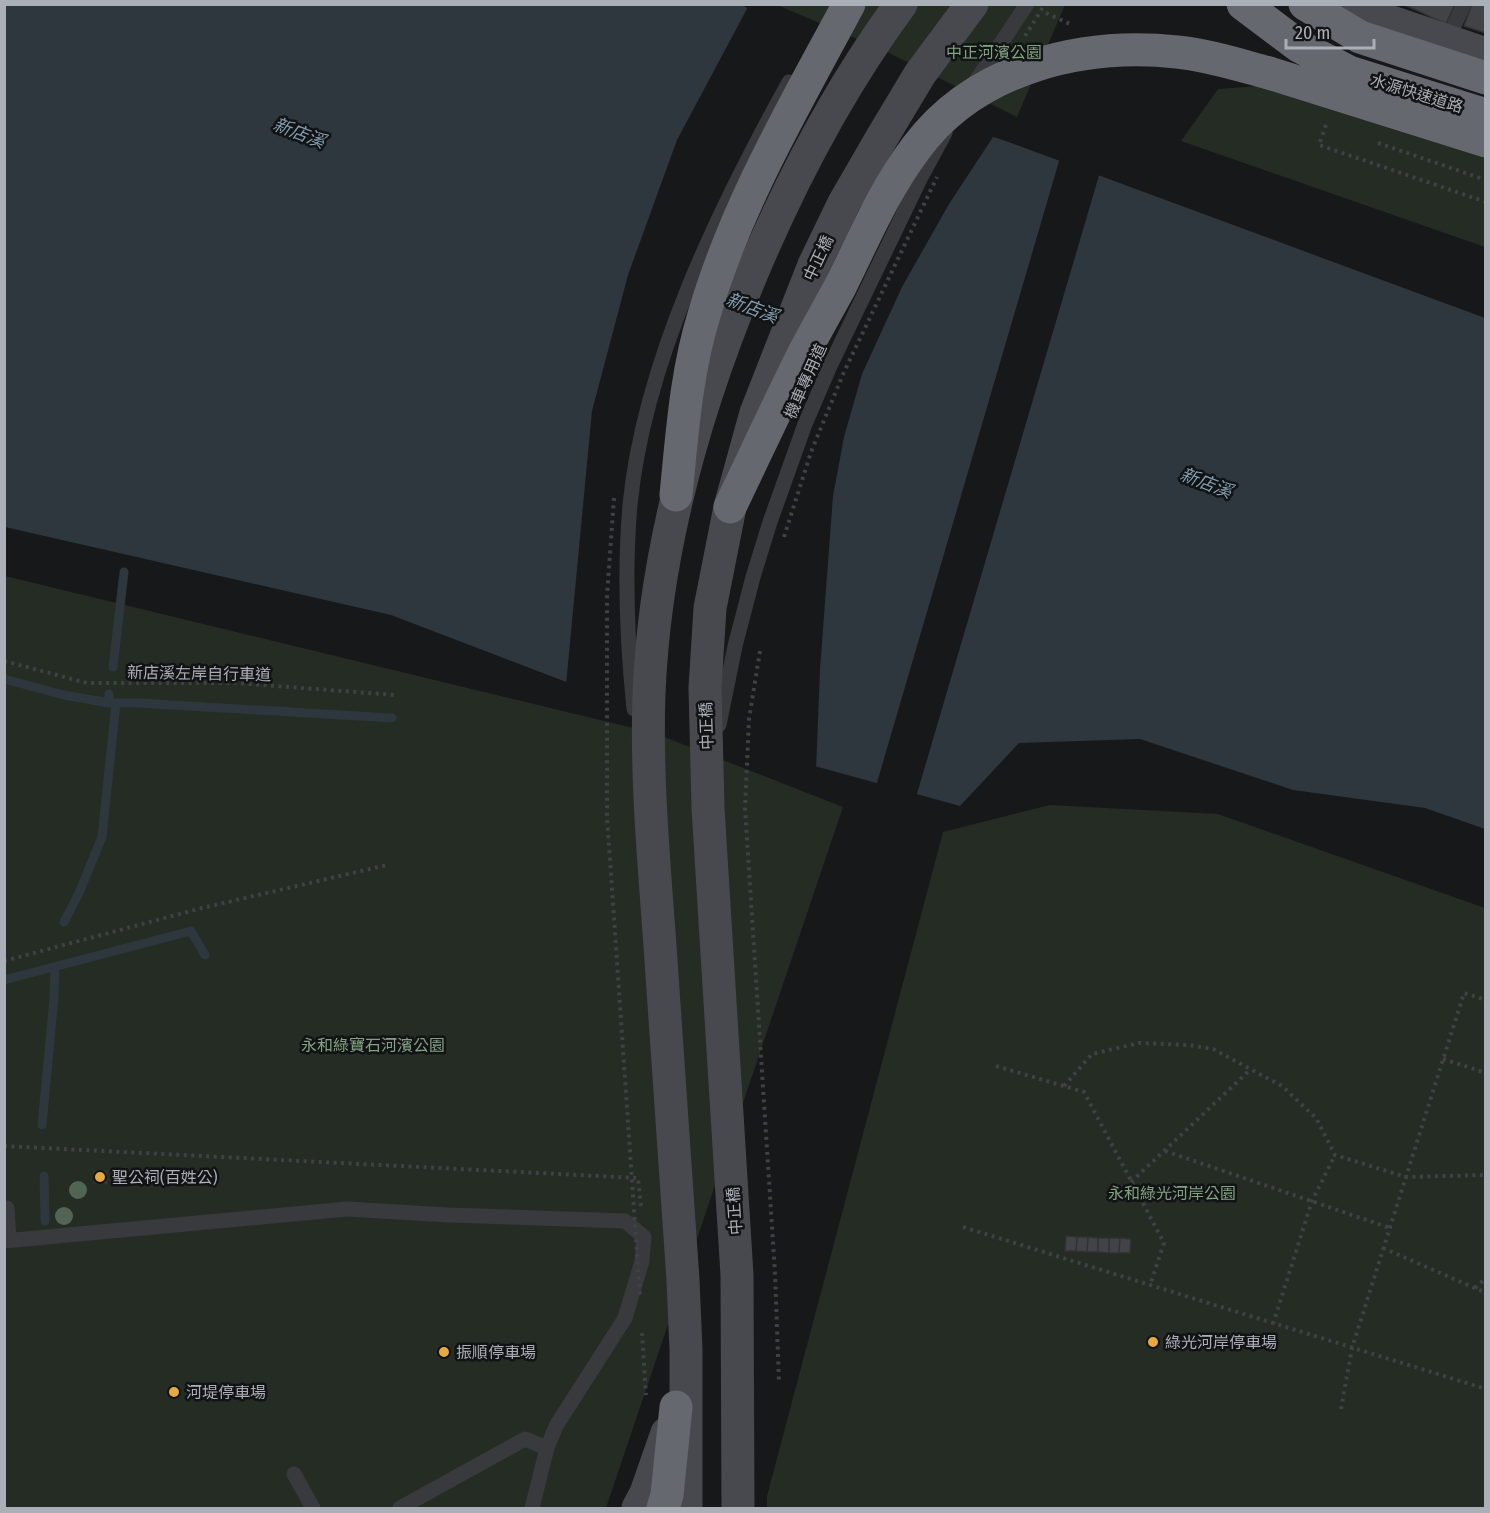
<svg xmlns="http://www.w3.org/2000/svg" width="1490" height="1513" viewBox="0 0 1490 1513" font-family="'Fira Sans Condensed','Noto Sans TC',sans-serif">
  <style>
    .green { fill: #242c24 }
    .water { fill: #2e373d }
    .pier { fill: #171819 }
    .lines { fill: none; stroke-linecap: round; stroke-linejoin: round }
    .stream { stroke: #2e373d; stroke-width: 9 }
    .building { fill: #424346; stroke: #323235; stroke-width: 1.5 }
    .path { stroke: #3f4145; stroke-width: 4; stroke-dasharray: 3 4.5; stroke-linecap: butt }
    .lane { stroke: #393a3e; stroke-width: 15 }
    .secondary { stroke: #47494e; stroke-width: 33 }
    .highway { stroke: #65686f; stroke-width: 33 }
    .path-bridge { stroke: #3f4145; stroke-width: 4; stroke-dasharray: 3 4.5; stroke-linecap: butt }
    .highway-bridge { stroke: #65686f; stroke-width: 33 }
    .tree { fill: #526453 }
    .poi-dot { fill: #e7a942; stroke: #121314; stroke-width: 2 }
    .labels { text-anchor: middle; stroke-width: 5; stroke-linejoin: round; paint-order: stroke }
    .park-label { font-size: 16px; fill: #83a283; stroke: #121314 }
    .street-label { font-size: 16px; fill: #aaafb8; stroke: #121314 }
    .poi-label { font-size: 16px; fill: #aaafb8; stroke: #121314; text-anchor: start }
    .water-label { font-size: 18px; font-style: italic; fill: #849eb1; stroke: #121314 }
  </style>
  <rect width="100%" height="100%" fill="#171819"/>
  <path class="green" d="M777,5h288l-48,112 -134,-67z
    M1286,84l199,66v97l-304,-106 37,-52z
    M5,576l649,157 189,74 -237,701h-601z
    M1050,805l168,9 267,94v600h-718v-12l176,-664z"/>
  <path class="water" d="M5,5h737l96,54 127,67 520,192v511l-60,-21 -132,-18 -153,-51 -121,4 -59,63 -247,-68 -322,-123 -386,-88z"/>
  <path class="pier" d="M749,5l91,51 126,67 79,29 -52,-15 -44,67 -47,83 -40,87 -18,63 -11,59 -13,173 -4,101 -104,-29 -146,-56 26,-274 36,-136 49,-135z
    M1060,158l40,14 -184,625 -40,-11z"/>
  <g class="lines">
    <path class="stream" d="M113,667l11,-95
      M4,679l60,16 45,8
      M109,694v9h29l254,15
      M64,922l15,-29 23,-56 14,-134
      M4,980l187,-49 14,24
      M42,1125l12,-127 1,-31
      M44,1176l1,45"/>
  </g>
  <path class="building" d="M1403,4h52l-9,20z
    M1472,4h14v29l-22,-7z
    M94,1171h13v13l-13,-1z
    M1066,1236l11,1 -1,14h-11z
    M1077,1237h11l-1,15 -11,-1z
    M1088,1237l10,1v14h-11z
    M1098,1238h11v15l-11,-1z
    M1109,1238h11l-1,15h-10z
    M1120,1238l11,1 -1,14h-11z"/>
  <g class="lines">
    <path class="path" d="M1046,13l24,11
      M1326,125l-7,20 167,57
      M1378,143l108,37
      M760,651l-11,68 -4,89 30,465 4,110
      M4,661l83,22h149l159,12
      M4,961l198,-53 185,-43
      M1443,1059l43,14
      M996,1066l88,26 80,151 -14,42
      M1064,1086l28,-32 47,-11 50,2 24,4 69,37 34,32 19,37 71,22 80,-2
      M4,1146l634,32 3,28
      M1165,1151l225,77
      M1131,1182l120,-113
      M963,1227l523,162
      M1383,1248l103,45
      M1475,1288l11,-10
      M1273,1324l39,-123 23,-46
      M642,1333l4,62
      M1341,1409l11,-61 112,-355 22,7"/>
    <path class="lane" d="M1447,41l17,-37
      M972,87l55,-83
      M634,709c-7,-68 -10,-135 -4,-204 14,-144 90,-298 159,-423
      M719,725l16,-79 18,-69 17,-55 35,-98 25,-58 90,-187 25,-46
      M7,1208l2,32
      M4,1241l343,-32 101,6 177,6 19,16 -2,24 -17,57 -69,108 -9,22 -15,60
      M294,1474l19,34
      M400,1508l125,-69 22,9"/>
    <path class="secondary" d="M1352,4l16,10 118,40
      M638,1508l8,-15 21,-60
      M686,1508v-158l-3,-70c-8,-111 -16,-222 -23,-334 -6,-84 -14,-169 -11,-253 6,-146 47,-287 103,-420 40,-95 88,-186 149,-269
      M738,1508l-1,-233 -29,-467 -3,-120 5,-80 20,-101 26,-94 58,-148 30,-62 37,-64 39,-65 52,-70"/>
    <path class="highway" d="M1243,4l56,42 50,26 137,43
      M1305,4l55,33 126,41
      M1269,73l217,68
      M676,495c6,-60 10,-122 28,-180 32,-110 91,-210 145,-311
      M663,1508l4,-13 9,-88"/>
    <path class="path-bridge" d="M1025,36l20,-32
      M614,498l-7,97v221l33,481
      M784,537l27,-85 33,-80 93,-195"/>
    <path class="highway-bridge" d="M730,507c25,-52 49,-104 75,-156 11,-21 23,-42 35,-64 23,-46 44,-97 76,-139 59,-80 165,-106 261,-96 31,3 62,13 92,21"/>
  </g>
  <g class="tree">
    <circle cx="78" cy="1190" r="9"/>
    <circle cx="64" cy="1216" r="9"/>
  </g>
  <g class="poi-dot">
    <circle cx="100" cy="1177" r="6"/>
    <circle cx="1153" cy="1342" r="6"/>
    <circle cx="444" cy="1352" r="6"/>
    <circle cx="174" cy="1392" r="6"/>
  </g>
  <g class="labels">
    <g class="park-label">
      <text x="994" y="58">中正河濱公園</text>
      <text x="373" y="1051">永和綠寶石河濱公園</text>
      <text x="1172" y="1199">永和綠光河岸公園</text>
    </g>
    <g class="street-label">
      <text transform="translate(1417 93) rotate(17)" y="6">水源快速道路</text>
      <text transform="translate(818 258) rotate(-65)" y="6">中正橋</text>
      <text transform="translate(805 381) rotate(-66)" y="6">機車專用道</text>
      <text transform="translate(199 673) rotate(1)" y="6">新店溪左岸自行車道</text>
      <text transform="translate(706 726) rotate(-92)" y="6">中正橋</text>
      <text transform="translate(734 1211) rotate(-94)" y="6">中正橋</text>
    </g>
    <g class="poi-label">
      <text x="112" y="1183">聖公祠(百姓公)</text>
      <text x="1165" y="1348">綠光河岸停車場</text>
      <text x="456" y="1358">振順停車場</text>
      <text x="186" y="1398">河堤停車場</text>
    </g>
    <g class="water-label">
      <text transform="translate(299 133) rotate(21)" y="6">新店溪</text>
      <text transform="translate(752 308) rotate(21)" y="6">新店溪</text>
      <text transform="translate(1206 483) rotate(21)" y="6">新店溪</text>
    </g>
  </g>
  <rect width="1490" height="1513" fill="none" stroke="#aaafb8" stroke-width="12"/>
  <path d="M1286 39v9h88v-9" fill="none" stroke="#aaafb8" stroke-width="3"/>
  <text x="1295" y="39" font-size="18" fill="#aaafb8" stroke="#121314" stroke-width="4.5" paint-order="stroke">20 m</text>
</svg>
